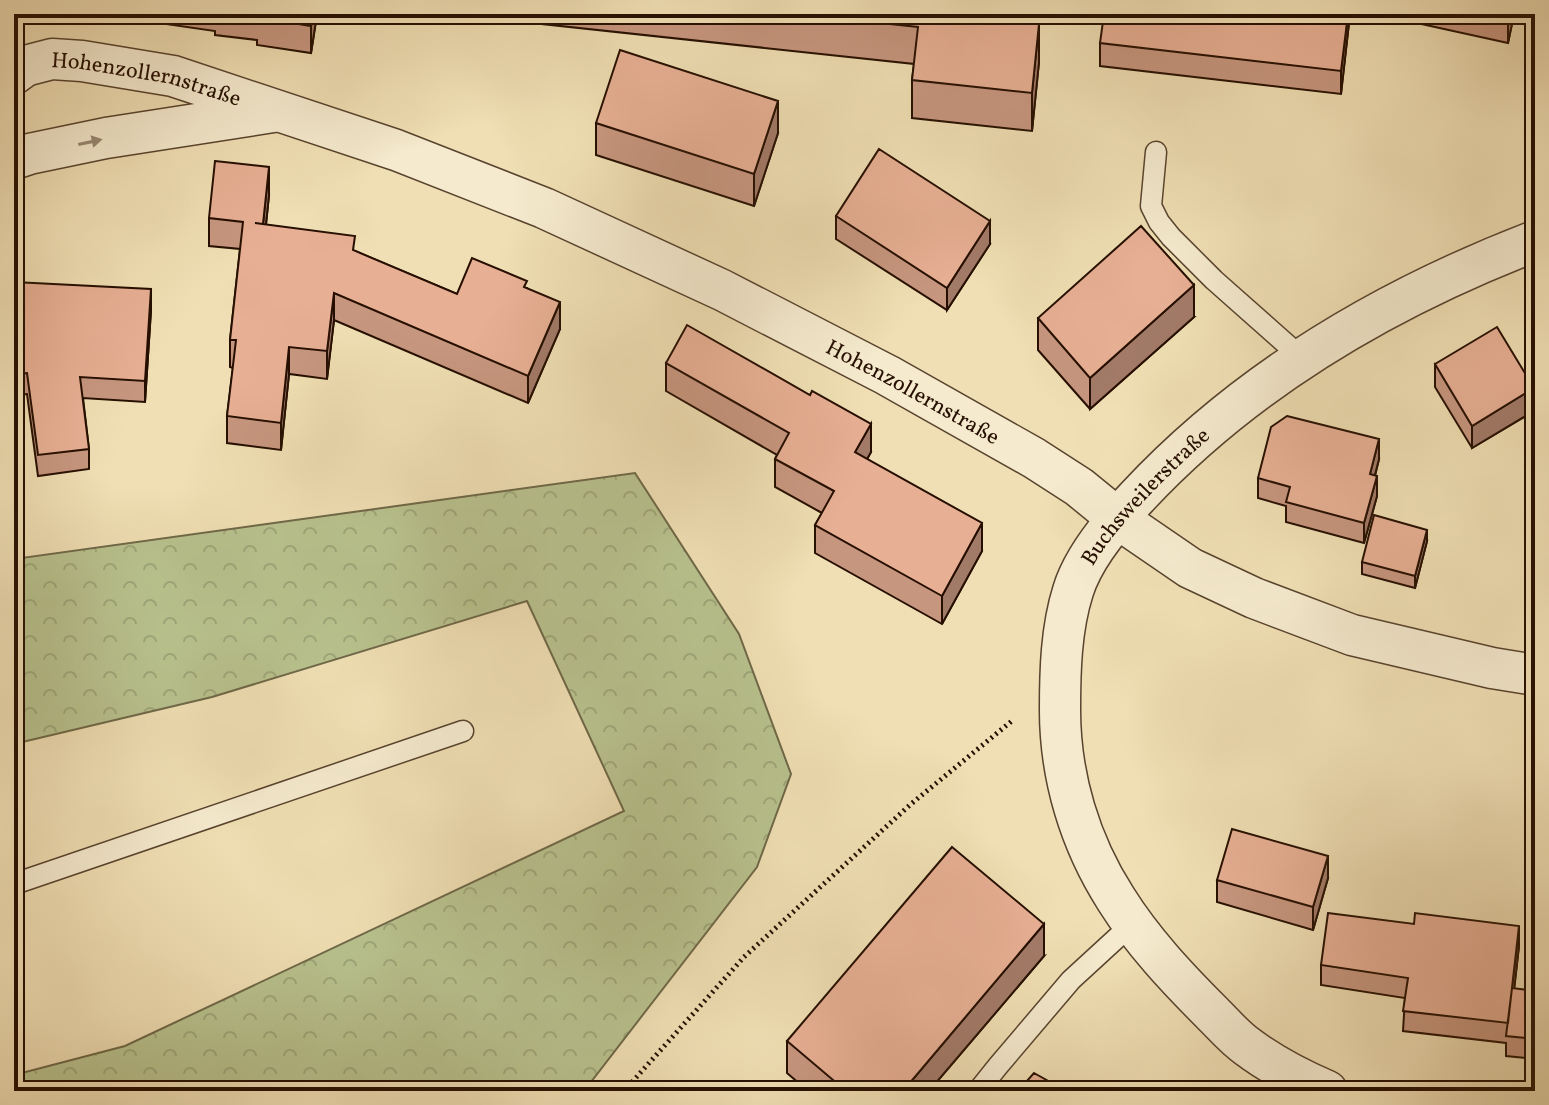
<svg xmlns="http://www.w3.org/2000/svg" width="1549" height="1105" viewBox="0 0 1549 1105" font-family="Vollkorn,serif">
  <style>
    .forest { fill: url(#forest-crowns); stroke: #6f6848; stroke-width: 2 }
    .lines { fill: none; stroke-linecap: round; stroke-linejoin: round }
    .service-casing { stroke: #58432e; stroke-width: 23 }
    .minor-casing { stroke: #58432e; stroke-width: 43 }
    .path { stroke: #260f01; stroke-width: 5; stroke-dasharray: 2 4; stroke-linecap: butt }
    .service { stroke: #f5eace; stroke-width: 20 }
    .minor { stroke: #f5eace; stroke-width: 40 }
    .wall { fill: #c7967f; stroke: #260f01; stroke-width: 2 }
    .shaded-wall { fill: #a27a68; stroke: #260f01; stroke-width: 2 }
    .building { fill: #e7af94; stroke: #260f01; stroke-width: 2 }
    .oneway { fill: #988772 }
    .labels { text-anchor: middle; stroke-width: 7; stroke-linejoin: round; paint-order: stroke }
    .street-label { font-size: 22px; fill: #260f01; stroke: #f5eace }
  </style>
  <defs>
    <pattern id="forest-crowns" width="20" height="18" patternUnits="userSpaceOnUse" patternTransform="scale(2)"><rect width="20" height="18" fill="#b8c28e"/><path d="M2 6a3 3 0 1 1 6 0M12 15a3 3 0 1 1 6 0" fill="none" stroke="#9ea679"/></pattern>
  </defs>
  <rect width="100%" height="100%" fill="#f0dfb4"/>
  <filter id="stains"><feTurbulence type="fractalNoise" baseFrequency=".0025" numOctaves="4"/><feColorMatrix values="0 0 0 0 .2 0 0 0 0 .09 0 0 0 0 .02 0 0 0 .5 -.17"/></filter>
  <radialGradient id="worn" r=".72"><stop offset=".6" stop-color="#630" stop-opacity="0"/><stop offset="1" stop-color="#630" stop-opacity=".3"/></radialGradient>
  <path class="forest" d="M635,473l104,161 52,140 -34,93 -173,224h-570v-16l111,-29 499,-235 -97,-210 -315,96 -198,47v-185z"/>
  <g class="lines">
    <g class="service-casing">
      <path id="service" d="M1156,152l-5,54 8,16 12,15 43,43 88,78
        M14,884l449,-153
        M978,1091l20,-25 73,-86 61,-56"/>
    </g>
    <g class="minor-casing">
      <g id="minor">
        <path id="s1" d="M14,74l11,-8 27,-7 30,2 91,15 223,74 148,58 178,82 165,85 147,83 45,29 38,31 73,50 64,30 98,37 140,33 43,7"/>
        <path d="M14,159l15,-5 77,-16 167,-26"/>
        <path id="s2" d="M1327,1091c-28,-12 -55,-26 -79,-44 -13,-9 -24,-22 -35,-33 -36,-36 -70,-72 -97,-115 -36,-56 -56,-122 -56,-189 0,-39 1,-81 13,-119 10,-33 41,-70 64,-94 109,-117 250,-199 398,-256"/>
      </g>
    </g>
    <path class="path" d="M624,1091l120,-134 167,-153 102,-84"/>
    <use href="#service" class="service"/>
    <use href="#minor" class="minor"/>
  </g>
  <path class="wall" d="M97,14h228l-2,8 -7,-1 -5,32 -54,-8v-5l-42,-5v-4z
    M514,14h499l-1,7 27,41 -7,69 -120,-13v-38l2,-16 -400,-43z
    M1350,14l-9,80 -241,-28v-23z
    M1412,14h102l-6,29 -96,-21z
    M596,123l182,10 -24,73 -158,-51z
    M269,195l-3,30 89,26 102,43 70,-6 33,41 -32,74 -194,-83 -7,59 -38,-5 -8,76 -54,-7v-27l6,-48 -3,-1v-27l10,-91 -31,-3v-28z
    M836,216l154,28 -43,66 -111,-71z
    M14,282l137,28 -6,92 -62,-4 6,51v20l-51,7 -11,-82 -10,1 -3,-34z
    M1194,317l-104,92 -52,-59v-32z
    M666,363l205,89 -4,7 115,92 -40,73 -127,-71v-28l7,-12 -47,-26v-28l2,-4 -111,-64z
    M1435,364l99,47 -62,37 -37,-61z
    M1379,459l-4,17 2,20 -13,47 -78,-21v-16l-28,-8v-20z
    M1427,541l-12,47 -53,-14v-12z
    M1328,878l-15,52 -96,-28v-22z
    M1519,946l-5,43 21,2v68l-29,-3v-13l-103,-12 2,-33 -84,-13v-20z
    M1044,956l-115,135h-121l-21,-18v-32z"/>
  <path class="shaded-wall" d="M313,14h3v7l-5,32v-27z
    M1009,14h4l-5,44z
    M1348,14h2l-9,80v-23z
    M1509,14h5l-6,29v-23z
    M1039,24v38l-7,69v-38z
    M778,101v32l-24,73v-32z
    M269,167v28l-6,57v-28z
    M990,221v23l-43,66v-22z
    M1194,285v32l-104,92v-31z
    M151,289v21l-6,92v-21z
    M334,293v27l-7,59v-28z
    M560,302v27l-32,74v-27z
    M289,347v27l-8,76v-27z
    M1534,388v23l-62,37v-22z
    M871,424v28l-16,29v-29z
    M1379,439v20l-9,35v-20z
    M1377,476v20l-13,47v-20z
    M982,523v28l-40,73v-28z
    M1427,530v11l-12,47v-12z
    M1328,856v22l-15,52v-23z
    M1044,924v32l-115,135h-26z
    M1519,926v20l-10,90 -1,-13z"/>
  <path class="building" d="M258,14h55l-2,12 -54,-9z
    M796,14h213l-1,7 31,3 -7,69 -120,-13 6,-53z
    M1104,14h244l-7,57 -241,-28z
    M1478,14h31l-1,6z
    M620,50l158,51 -24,73 -158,-51z
    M879,149l111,72 -43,67 -111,-72z
    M215,161l54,6 -6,57 -8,-1 100,13 -2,14 104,44 15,-36 55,23 -3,6 36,15 -32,74 -194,-83 -7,58 -38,-4 -8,76 -54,-7 9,-76h-6l13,-118 -34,-4z
    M1141,226l53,59 -104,93 -52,-60z
    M14,282l137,7 -6,92 -65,-4 9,72 -51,6 -11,-82 -10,1 -3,-34z
    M687,325l123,70 2,-4 59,33 -16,28 127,71 -40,73 -127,-71 19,-34 -59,-32 14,-26 -123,-70z
    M1497,327l37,61 -62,38 -37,-62z
    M1287,416l92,23 -9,35 7,2 -13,47 -78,-21 4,-15 -32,-9 13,-51z
    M1374,515l53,15 -12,46 -53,-14z
    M1232,829l96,27 -15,51 -96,-27z
    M952,847l92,77 -141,167h-57l-59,-50z
    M1328,913l86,11 1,-11 104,13 -11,97 -105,-12 5,-33 -87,-13z
    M1512,988l23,3v48l-29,-3z
    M1034,1073l25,14 -1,4h-40z"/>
  <defs><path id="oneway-solid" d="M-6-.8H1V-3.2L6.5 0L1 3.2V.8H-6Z" transform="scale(2)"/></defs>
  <use class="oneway" href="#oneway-solid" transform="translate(90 142) rotate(-12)"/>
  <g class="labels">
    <g class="street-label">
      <text dy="8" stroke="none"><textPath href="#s1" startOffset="138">Hohenzollernstraße</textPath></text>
      <text dy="8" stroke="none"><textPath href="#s1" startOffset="970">Hohenzollernstraße</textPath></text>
      <text dy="8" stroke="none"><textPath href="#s2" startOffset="730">Buchsweilerstraße</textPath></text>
    </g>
  </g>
  <rect width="1549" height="1105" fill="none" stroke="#f0dfb4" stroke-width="48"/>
  <rect x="16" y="16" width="1517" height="1073" fill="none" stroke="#260f01" stroke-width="4"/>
  <rect x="24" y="24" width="1501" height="1057" fill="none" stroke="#260f01" stroke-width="2"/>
  <rect width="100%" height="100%" filter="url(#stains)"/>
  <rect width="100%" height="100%" fill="url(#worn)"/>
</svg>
